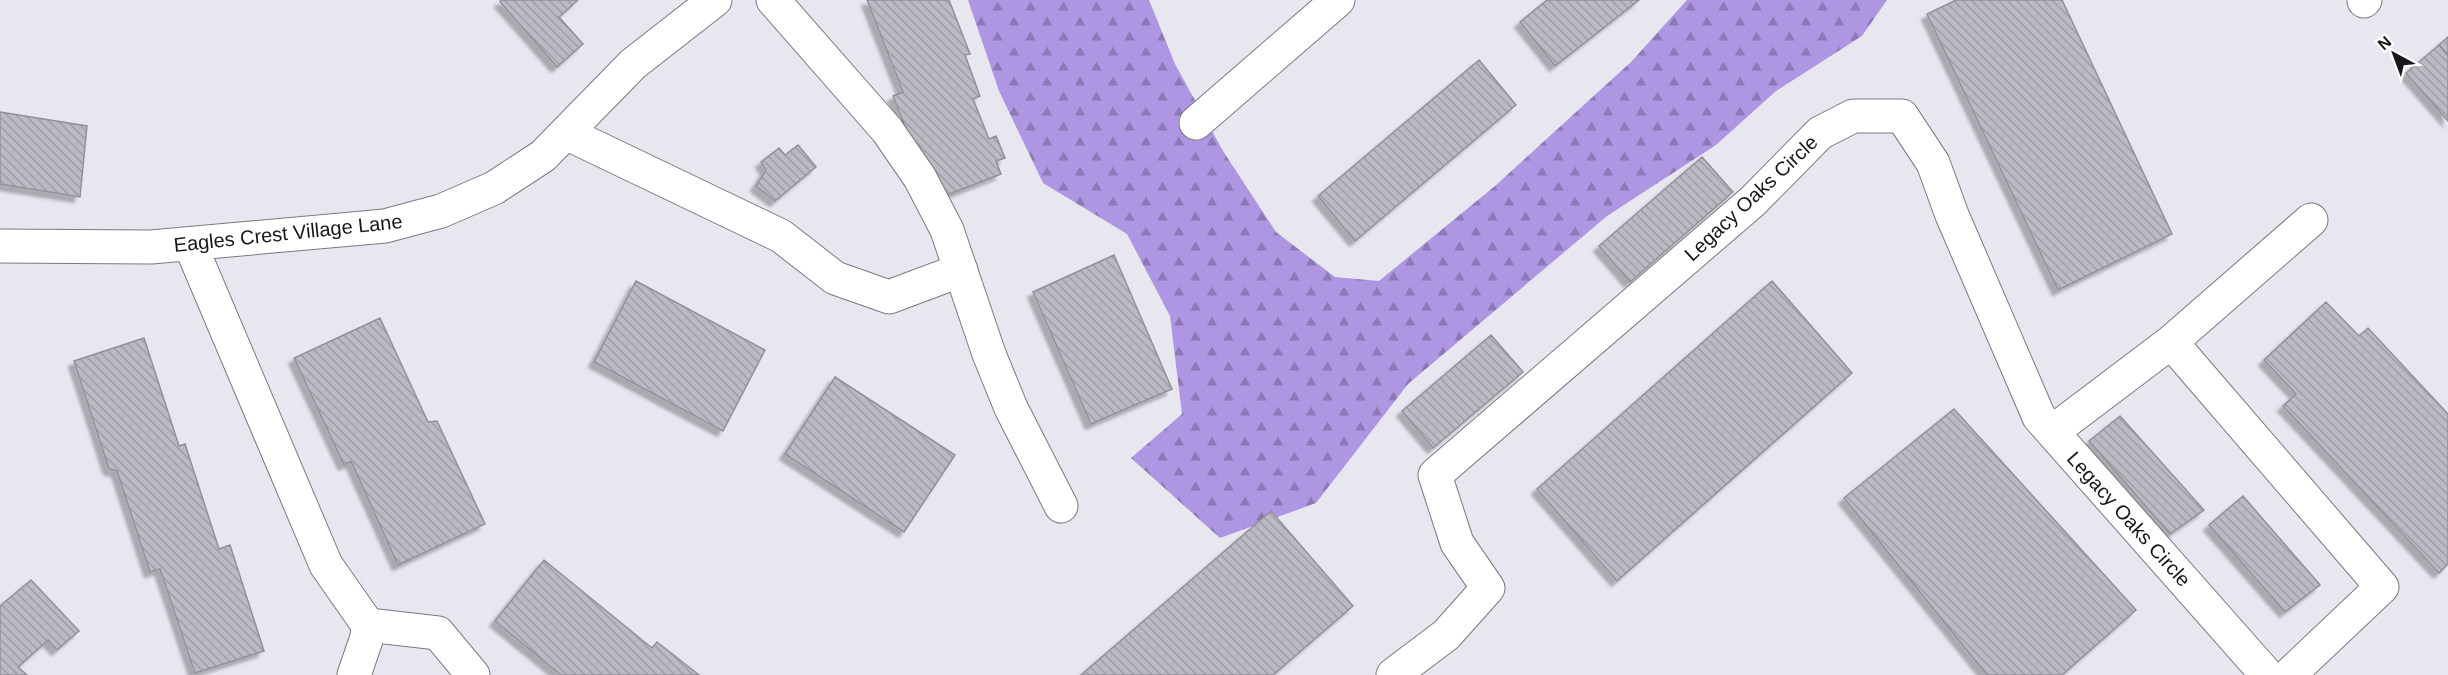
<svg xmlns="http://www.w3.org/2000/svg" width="2448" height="675" viewBox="0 0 2448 675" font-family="Arial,sans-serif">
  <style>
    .forest { fill: url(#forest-firs) }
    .building { fill: url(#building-back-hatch); stroke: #939099; stroke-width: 1.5; filter: url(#shadow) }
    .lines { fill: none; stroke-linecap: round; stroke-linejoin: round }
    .minor-casing { stroke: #7b7981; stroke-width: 35 }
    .minor { stroke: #fff; stroke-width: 33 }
    .labels { text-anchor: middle; stroke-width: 4.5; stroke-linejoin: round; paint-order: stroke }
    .street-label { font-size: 20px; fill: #171619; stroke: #fff }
  </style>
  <defs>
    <pattern id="forest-firs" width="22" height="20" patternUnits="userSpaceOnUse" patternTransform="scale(1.5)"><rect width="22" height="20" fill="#ae96e2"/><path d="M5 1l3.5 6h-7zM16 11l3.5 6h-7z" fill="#8d79b6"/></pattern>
    <pattern id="building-back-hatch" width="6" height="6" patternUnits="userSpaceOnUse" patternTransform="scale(1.5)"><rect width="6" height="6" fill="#bbb9c1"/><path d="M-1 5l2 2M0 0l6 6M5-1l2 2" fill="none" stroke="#a09ea5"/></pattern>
    <filter id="shadow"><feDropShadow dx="-5.5" dy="5.5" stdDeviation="1.5" flood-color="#0004"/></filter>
  </defs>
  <rect width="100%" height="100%" fill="#e8e6ef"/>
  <path class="forest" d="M968,0h181l26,64 48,87 53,81 59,45 44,4 116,-95 136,-124 56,-62h200l-25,36 -86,55 -60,54 -109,71 -199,168 -92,119 -96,35 -89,-80 51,-44 -12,-98 -43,-82 -84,-51 -44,-92z"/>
  <path class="building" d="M501,0h77l-19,17 24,27 -26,23 -57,-65z
    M867,0h82l21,54 -5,1 15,41 -7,3 16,40 7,-3 9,22 -9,3 5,13 -67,26 -41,-104 10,-4z
    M1547,0h92l-84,66 -35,-44z
    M1956,0h106l110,234 -114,56 -131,-276z
    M2448,37v19l-9,-11z
    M2439,45l9,11v65l-42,-48z
    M1479,60l37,45 -161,136 -37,-45z
    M0,112l87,14 -7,71 -80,-13z
    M798,145l18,22 -41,34 -19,-15 10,-16 -5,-8 18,-14 6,7z
    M1702,157l31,35 -103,90 -31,-36z
    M1114,255l58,134 -81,35 -58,-132z
    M636,281l129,69 -42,81 -129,-69z
    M1772,281l80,92 -235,208 -80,-92z
    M2326,302l33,34 9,-8 80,86v150l-9,9 -156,-167 13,-12 -32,-34z
    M380,318l48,104 9,-1 48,103 -87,41 -47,-104 -7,4 -50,-107z
    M1491,335l32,37 -90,76 -31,-37z
    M144,338l35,108 6,-2 34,105 11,-4 34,106 -69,22 -35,-104 -10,3 -33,-101 -8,-2 -35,-108z
    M835,377l120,78 -51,77 -119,-78z
    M1954,409l182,201 -74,65h-75l-143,-177z
    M2120,416l84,94 -34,24 -81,-93z
    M2243,496l77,89 -35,27 -76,-87z
    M1271,511l82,95 -80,69h-192z
    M544,560l108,88 5,-6 42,33h-138l-66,-54z
    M31,580l48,51 -22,19 -9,-10 -30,27 9,8h-27v-69z"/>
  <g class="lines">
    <g class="minor-casing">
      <path id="minor" d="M773,0l114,130 33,48 27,52 42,124 22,54 50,98
        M2364,1l1,-1
        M1196,123l142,-123
        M566,133l215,103 54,42 54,19 72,-27
        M190,244l136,321 42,60 -1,12 -13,38
        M0,246l151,1 234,-21 56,-15 53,-23 49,-32 90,-92 82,-64
        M2171,342l211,245 -93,88
        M2052,432l119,-90 140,-122
        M368,625l70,8 35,42
        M1393,675l53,-40 42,-47 -31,-45 -22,-68 318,-274 67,-68 33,-17h49l31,47 19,52 87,202 228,258"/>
    </g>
    <use href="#minor" class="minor"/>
  </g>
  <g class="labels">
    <g class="street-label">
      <text transform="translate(1751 198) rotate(-43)" y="7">Legacy Oaks Circle</text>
      <text transform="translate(288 233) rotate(-6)" y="7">Eagles Crest Village Lane</text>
      <text transform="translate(2129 519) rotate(48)" y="7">Legacy Oaks Circle</text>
    </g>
  </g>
  <g transform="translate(2394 54) rotate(319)" stroke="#ffffff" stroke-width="4.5" paint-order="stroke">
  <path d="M0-4.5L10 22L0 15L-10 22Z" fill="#171619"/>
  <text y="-9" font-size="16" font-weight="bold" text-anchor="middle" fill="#171619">N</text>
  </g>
</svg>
